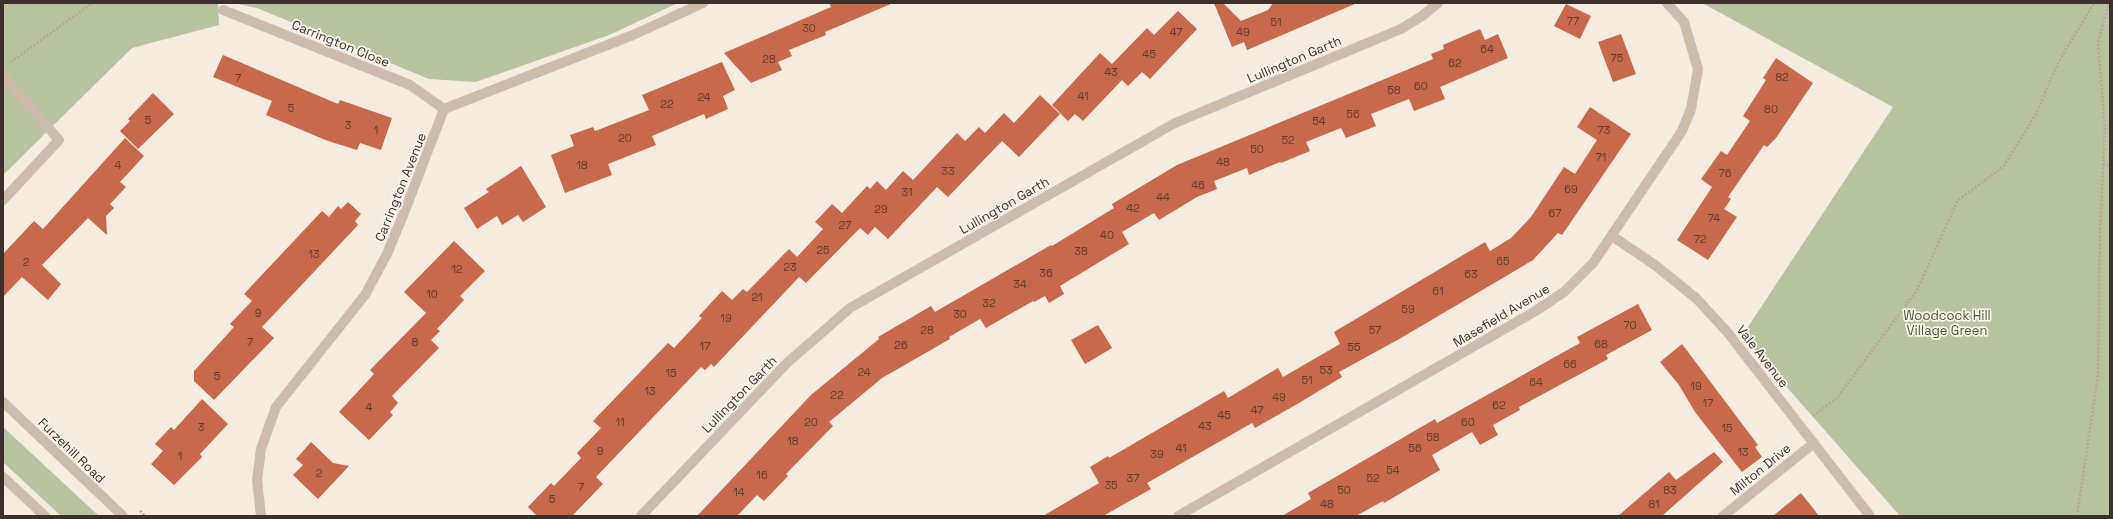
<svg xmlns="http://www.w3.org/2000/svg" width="2113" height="519" viewBox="0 0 2113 519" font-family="'Space Grotesk',sans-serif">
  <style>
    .green { fill: #b8c4a0 }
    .building { fill: #c8694b }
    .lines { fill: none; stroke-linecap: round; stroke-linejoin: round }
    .path { stroke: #b9a596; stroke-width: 2.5; stroke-dasharray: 2 2; stroke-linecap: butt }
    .minor { stroke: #cdbbac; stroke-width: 10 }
    .labels { text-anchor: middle; stroke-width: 3.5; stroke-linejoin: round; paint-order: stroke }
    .number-label { font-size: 11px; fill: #5e3e33 }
    .street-label { font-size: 13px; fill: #3b302b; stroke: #fbf5ee }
    .park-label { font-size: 13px; fill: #4a5a2e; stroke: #fbf5ee }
  </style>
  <rect width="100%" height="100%" fill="#f4ebe1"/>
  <path class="green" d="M3,3h215l1,22 -87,23 -129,127z
    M233,3h445l-69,32 -133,47 -47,-3 -172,-71z
    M1702,3h408v513h-210l-158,-180 151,-229z
    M3,427l96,89h-38l-58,-54z"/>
  <path class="building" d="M829,3h64l-68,29 1,3 -37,15 3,6 -14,6 4,8 -31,13 -27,-30 107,-46z
    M1214,3h9l18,18 27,-11 5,-7h84l-110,47 -3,-8 -12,5z
    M1566,4l25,12 -11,23 -26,-13z
    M1178,11l19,18 -47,50 -8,-7 -14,14 -6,-6 -39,41 -8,-7 -7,7 -16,-16 48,-52 12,11 35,-36 7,7z
    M1480,29l5,11 13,-6 10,24 -68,29 5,12 -31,12 -5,-12 -38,15 5,12 -30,12 -5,-10 -35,14 4,9 -29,12 -1,-1 -31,13 -2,-7 -33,13 3,8 -20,8 -38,23 -5,-7 -32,19 7,12 -69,42 4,8 -15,9 -4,-7 -11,6 -1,-1 -47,27 -6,-9 -31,18 1,2 -68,39 -53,44 4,4 -47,48 2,2 -24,25 -7,-6 -20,21h-40l114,-121 68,-56 -1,-2 53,-31 4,6 116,-67 1,1 62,-38 -2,-4 65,-39 256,-106 -2,-5 13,-5 -1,-4z
    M1621,34l15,40 -23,8 -15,-40z
    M223,55l115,49 2,-4 52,18 -11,32 -21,-7 -3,7 -29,-9 -62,-26 6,-14 -59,-24z
    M1776,58l37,25 -37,55 -9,9 -3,-2 -36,52 3,2 -7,10 13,8 -29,43 -31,-20 35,-53 -11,-8 20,-28 6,4 23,-34 -7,-5 23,-36 -3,-2z
    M722,62l13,28 -12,6 5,13 -22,10 -2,-5 -52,22 4,9 -48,19 4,11 -47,18 -14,-38 23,-9 -4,-11 23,-8 2,4 54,-21 -7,-15z
    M153,93l21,21 -36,35 -18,-18 10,-10 -2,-2z
    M1040,95l20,19 -41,43 -17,-16 -54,56 -11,-10 -49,52 -13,-12 -7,8 -8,-7 -54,55 -7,-6 -85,90 -3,-3 -6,6 -4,-3 -105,110 7,7 -31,32h-35l-9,-9 23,-24 3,3 27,-28 -4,-5 24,-25 -8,-7 75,-78 6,5 28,-30 -3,-2 23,-25 10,9 11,-11 4,3 42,-43 8,8 26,-28 -8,-7 17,-18 10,9 25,-27 3,3 7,-8 9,9 17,-19 10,9 44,-47 8,8 14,-14 6,6 19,-20 10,10z
    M1590,107l41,27 -69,101 -4,-2 -25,27 -132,78 -62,34 3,5 -43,26 -44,25 -3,-5 -105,60 4,6 -48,27h-60l56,-33 -9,-16 18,-11 1,2 115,-67 4,7 50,-30 5,9 57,-33 -6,-12 151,-90 5,9 21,-13 20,-21 33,-50 11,7 22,-34 -20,-13z
    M125,138l19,18 -24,26 6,5 -16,17 4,4 -8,8 1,19 -19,-17 -46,47 19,19 -13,16 -26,-23 -19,20v-43l31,-33 9,8z
    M521,166l25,41 -23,15 -5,-7 -16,10 -5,-9 -20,13 -13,-21 25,-16 -3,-3z
    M348,202l13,12 -6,7 3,4 -96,102 12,11 -60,62 -20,-19v-10l40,-44 -4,-3 22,-23 -8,-7 78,-83 7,6 9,-11 3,3z
    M454,241l31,30 -25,25 4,4 -27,29 3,2 -9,9 8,8 -47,48 6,7 -8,9 3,3 -24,25 -30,-28 35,-38 -4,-4 56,-57 -22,-21z
    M1638,304l14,26 -46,25 2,4 -89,48 1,3 -27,15 5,10 -18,10 -8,-13 -40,23 8,15 -56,33 -1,-2 -27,15h-74l29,-17 -3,-6 127,-74 2,4 143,-80 -3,-6z
    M1098,325l14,23 -27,16 -14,-24z
    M1682,344l76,101 -3,2 7,10 -20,15 -47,-60 -16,-27 -19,-23z
    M202,399l26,25 -28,30 2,3 -28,28 -23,-21 12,-13 -8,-7 16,-17 3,3z
    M311,442l22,21 16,3 -31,33 -25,-24 10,-10 -7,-6z
    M1714,452l9,10 -61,54h-44l51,-44 7,8z
    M1801,493l18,23h-46z"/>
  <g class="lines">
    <path class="path" d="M11,62l80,-58 8,-1
      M2103,164l7,2
      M1813,416l24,-18 80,-108 41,-90 45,-33 33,-53 23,-53 35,-58
      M140,511l5,5
      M2077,516l21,-141 2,-144 5,-103 -7,-85 11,-40"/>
    <path class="minor" d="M223,10l187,75 34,24
      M3,76l56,64 -56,60
      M1612,236l43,29 42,34 31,34 142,183
      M3,402l120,114
      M3,477l42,39
      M261,516l-4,-36 4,-31 15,-42 89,-112 22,-41 17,-41 40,-104 189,-74 70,-32
      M641,516l146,-153 63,-55 325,-185 226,-94 21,-13 16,-13
      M1178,516l356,-204 30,-20 29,-29 89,-132 9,-22 7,-40 -14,-47 -17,-19
      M1723,516l91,-73"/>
  </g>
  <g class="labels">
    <g class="number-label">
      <text x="1573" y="25">77</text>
      <text x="1276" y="26">51</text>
      <text x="809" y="32">30</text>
      <text x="1176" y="36">47</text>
      <text x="1243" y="36">49</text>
      <text x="1487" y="53">64</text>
      <text x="1149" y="58">45</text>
      <text x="1617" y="62">75</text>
      <text x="769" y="63">28</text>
      <text x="1455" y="67">62</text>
      <text x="1111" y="76">43</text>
      <text x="1782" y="81">82</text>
      <text x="238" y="82">7</text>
      <text x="1421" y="90">60</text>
      <text x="1394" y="94">58</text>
      <text x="1083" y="100">41</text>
      <text x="704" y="101">24</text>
      <text x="667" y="108">22</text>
      <text x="291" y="112">5</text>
      <text x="1771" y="113">80</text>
      <text x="1353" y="118">56</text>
      <text x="148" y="124">5</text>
      <text x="1319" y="125">54</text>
      <text x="348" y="129">3</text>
      <text x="376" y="134">1</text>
      <text x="1604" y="134">73</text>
      <text x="625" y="142">20</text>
      <text x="1288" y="144">52</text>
      <text x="1257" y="153">50</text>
      <text x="1601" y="161">71</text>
      <text x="1223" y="166">48</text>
      <text x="118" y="169">4</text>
      <text x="582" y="169">18</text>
      <text x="948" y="175">33</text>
      <text x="1725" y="177">76</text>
      <text x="1198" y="189">46</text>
      <text x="1571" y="193">69</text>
      <text x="907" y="196">31</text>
      <text x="1163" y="201">44</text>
      <text x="1133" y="212">42</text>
      <text x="881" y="213">29</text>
      <text x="1555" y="217">67</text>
      <text x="1714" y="222">74</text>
      <text x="845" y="229">27</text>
      <text x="1107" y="239">40</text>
      <text x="1700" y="243">72</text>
      <text x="823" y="254">25</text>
      <text x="1081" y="255">38</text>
      <text x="314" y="258">13</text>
      <text x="1503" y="265">65</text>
      <text x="26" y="266">2</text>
      <text x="790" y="271">23</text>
      <text x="457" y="273">12</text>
      <text x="1046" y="277">36</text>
      <text x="1471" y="278">63</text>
      <text x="1020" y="288">34</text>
      <text x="1438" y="295">61</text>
      <text x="432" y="298">10</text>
      <text x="757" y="301">21</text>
      <text x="989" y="307">32</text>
      <text x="1408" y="313">59</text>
      <text x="258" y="317">9</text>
      <text x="960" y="318">30</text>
      <text x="726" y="322">19</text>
      <text x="1630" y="329">70</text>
      <text x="927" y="334">28</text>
      <text x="1375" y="334">57</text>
      <text x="250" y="346">7</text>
      <text x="415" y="346">8</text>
      <text x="1601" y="348">68</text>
      <text x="901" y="349">26</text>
      <text x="705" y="350">17</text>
      <text x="1354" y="351">55</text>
      <text x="1570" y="368">66</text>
      <text x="1326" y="374">53</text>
      <text x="864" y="376">24</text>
      <text x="671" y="377">15</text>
      <text x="217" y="380">5</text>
      <text x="1307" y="384">51</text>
      <text x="1536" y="386">64</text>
      <text x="1696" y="390">19</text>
      <text x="650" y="395">13</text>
      <text x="837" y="399">22</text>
      <text x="1279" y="401">49</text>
      <text x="1708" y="407">17</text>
      <text x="1499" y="409">62</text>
      <text x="369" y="411">4</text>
      <text x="1257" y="414">47</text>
      <text x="1224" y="419">45</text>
      <text x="620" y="426">11</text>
      <text x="811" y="426">20</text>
      <text x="1468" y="426">60</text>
      <text x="1205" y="430">43</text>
      <text x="201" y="431">3</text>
      <text x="1727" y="432">15</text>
      <text x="1433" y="441">58</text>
      <text x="793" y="445">18</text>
      <text x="1181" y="452">41</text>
      <text x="1415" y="452">56</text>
      <text x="600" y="455">9</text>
      <text x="1743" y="456">13</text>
      <text x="1157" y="458">39</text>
      <text x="180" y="460">1</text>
      <text x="1393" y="474">54</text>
      <text x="319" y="477">2</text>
      <text x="762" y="479">16</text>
      <text x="1133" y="482">37</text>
      <text x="1373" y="482">52</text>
      <text x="1111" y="489">35</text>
      <text x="581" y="491">7</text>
      <text x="1344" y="494">50</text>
      <text x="1670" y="494">83</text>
      <text x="739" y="496">14</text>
      <text x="552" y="503">5</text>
      <text x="1327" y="508">48</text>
      <text x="1654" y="508">81</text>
    </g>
    <g class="street-label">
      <text transform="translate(341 43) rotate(22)" y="5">Carrington Close</text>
      <text transform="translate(1294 59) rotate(-23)" y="5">Lullington Garth</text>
      <text transform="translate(400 187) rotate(-68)" y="5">Carrington Avenue</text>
      <text transform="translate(1004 205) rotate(-30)" y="5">Lullington Garth</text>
      <text transform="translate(1501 315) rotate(-31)" y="5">Masefield Avenue</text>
      <text transform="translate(1763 356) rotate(52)" y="5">Vale Avenue</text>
      <text transform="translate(739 394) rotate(-46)" y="5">Lullington Garth</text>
      <text transform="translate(72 450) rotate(44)" y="5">Furzehill Road</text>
      <text transform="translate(1760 469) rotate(-39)" y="5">Milton Drive</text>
    </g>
    <g class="park-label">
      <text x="1947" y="320">Woodcock Hill<tspan x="1947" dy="15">Village Green</tspan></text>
    </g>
  </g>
  <rect width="2113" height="519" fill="none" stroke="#3b302b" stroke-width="8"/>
</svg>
